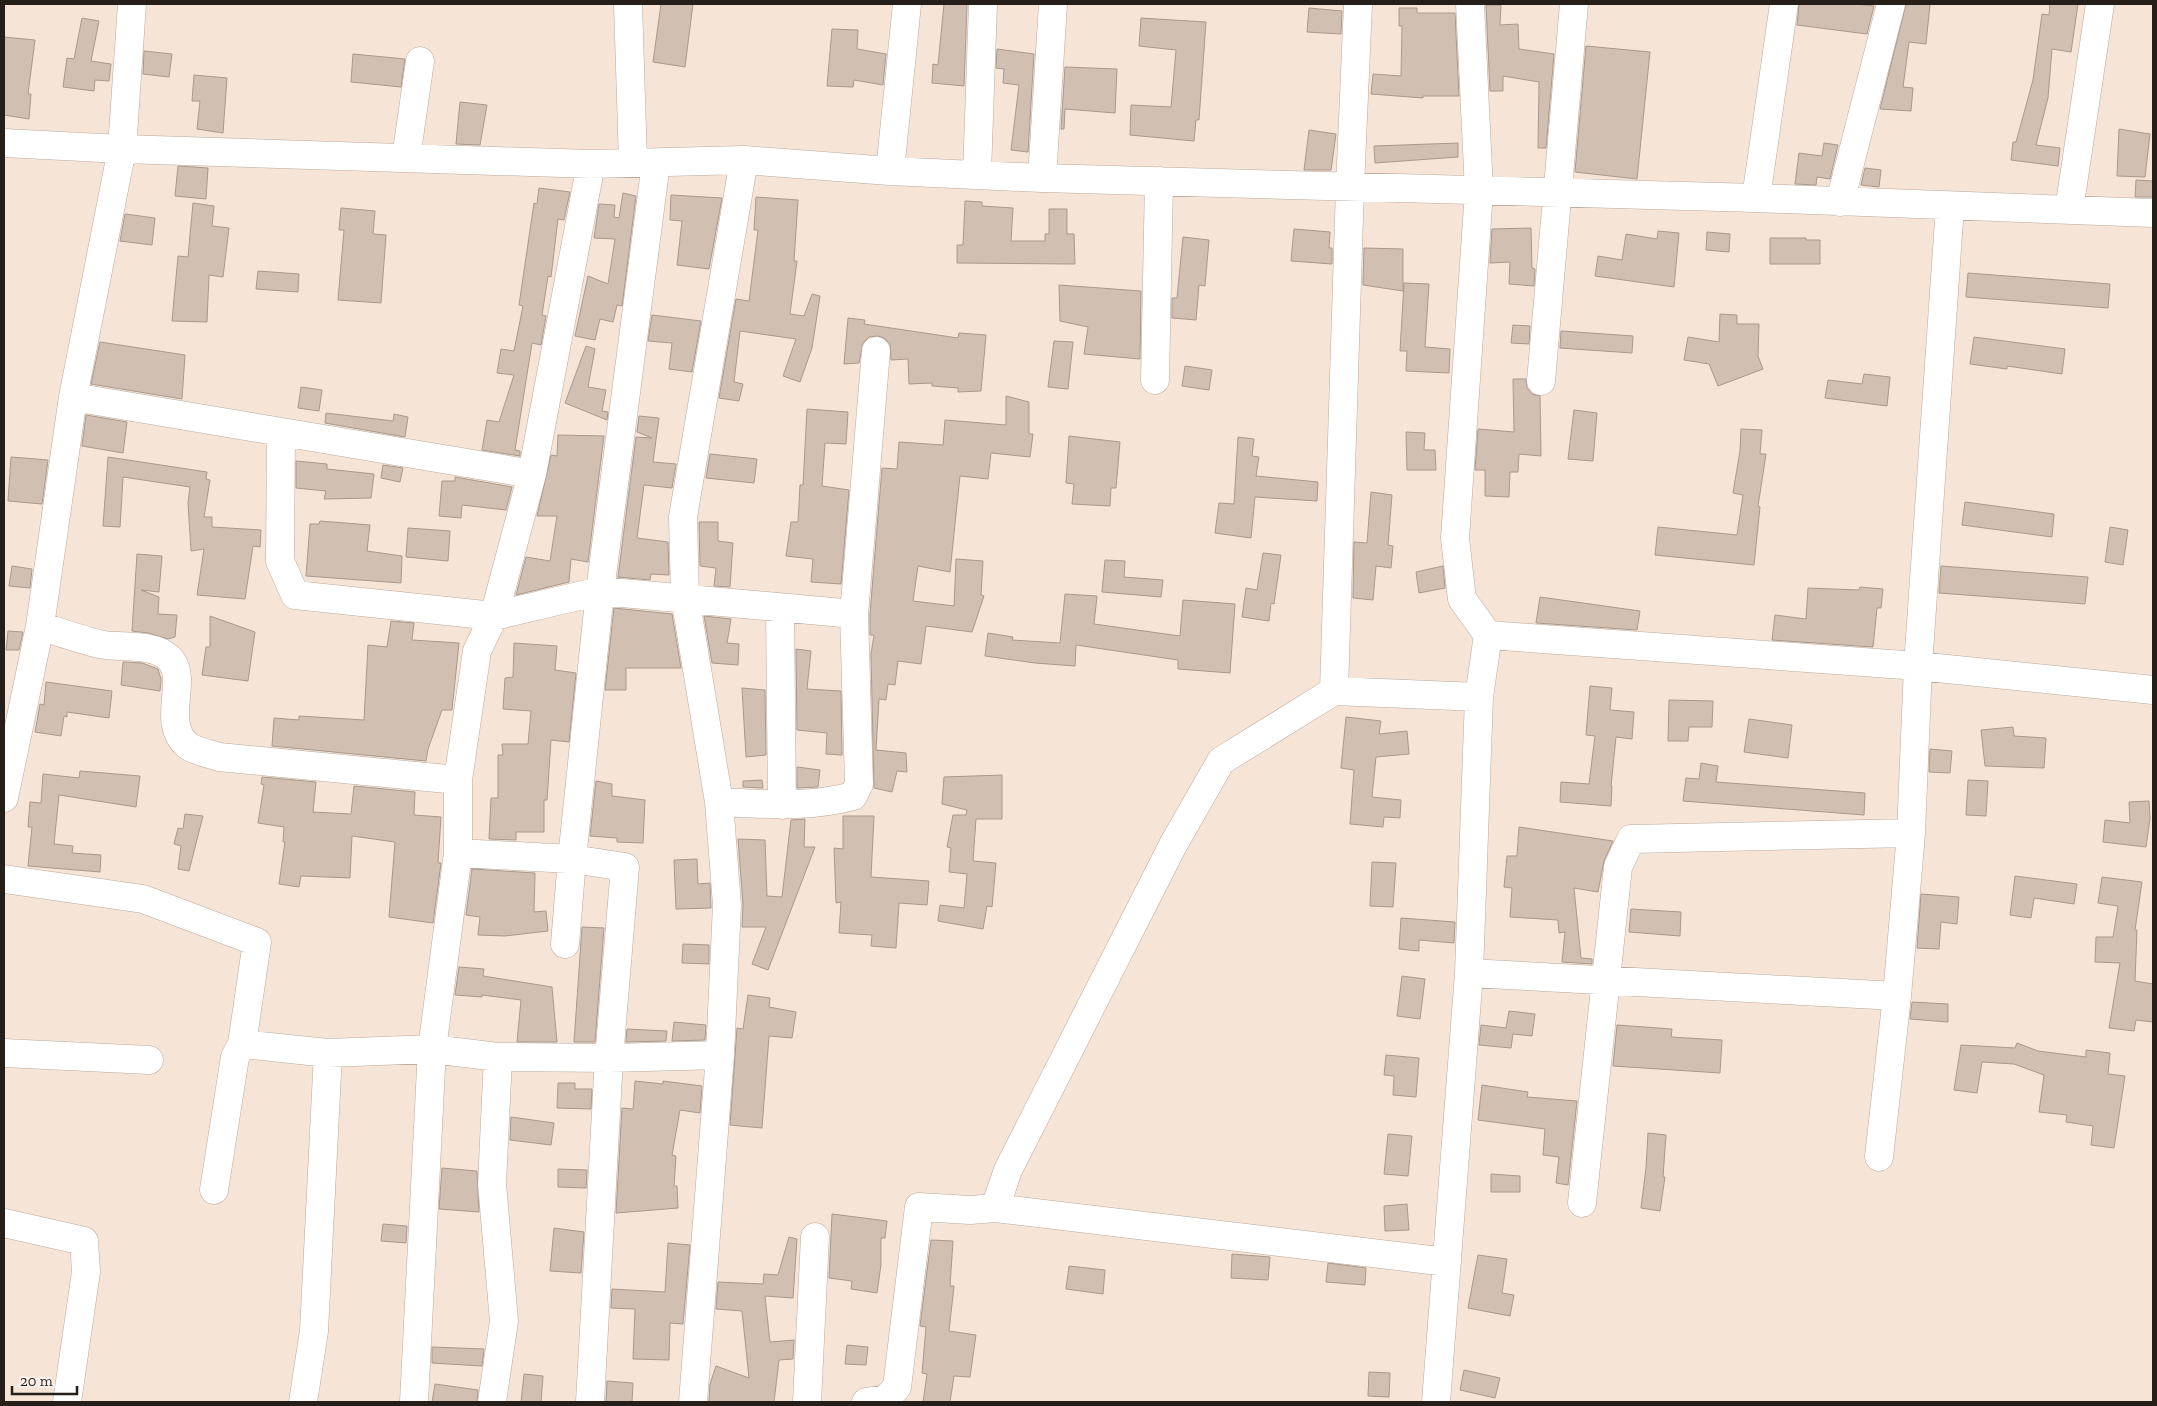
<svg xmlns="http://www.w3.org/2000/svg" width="2157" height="1406" viewBox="0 0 2157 1406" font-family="'Zilla Slab',serif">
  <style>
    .building { fill: #d1bfb2; stroke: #a9998c }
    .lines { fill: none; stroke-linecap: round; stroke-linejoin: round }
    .minor-casing { stroke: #bbaa9d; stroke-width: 29 }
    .minor { stroke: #fff; stroke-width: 28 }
  </style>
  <rect width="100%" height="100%" fill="#f6e4d6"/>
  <path class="building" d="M661,4h32l-8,63 -32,-5z
    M944,4h23l-3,82 -32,-3 1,-19 5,1z
    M1799,4h57l18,2 -7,28 -70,-9z
    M1906,4h24l-4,40 -17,-2 -6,45 10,1 -2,23 -31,-2z
    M2050,4h28l-7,48 -19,-3 -4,49 -12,47 24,3 -2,18 -47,-6 2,-18h3l17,-62 9,-66 7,1z
    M1486,5h15l-1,20 18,-1 1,25 35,5 -8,94h-8l1,-66 -36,-6v15h-13z
    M1309,8l33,3 -1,23 -34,-2z
    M1399,8h18v5h38l4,83h-36v2l-52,-4 2,-20 28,2 1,-50h-3z
    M82,18l17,3 -8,40 20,3 -2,17 -14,-1 -1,11 -31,-4 4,-29 7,1z
    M1141,18l65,4 -7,98h-3l-2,21 -64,-6 1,-30 40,2 5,-57 -37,-4z
    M832,29l26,1 -1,19 29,5 -3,31 -29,-5 -1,7 -26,-1z
    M4,37l31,3 -7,54h3l-2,25 -25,-4z
    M1586,46l64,6 -13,127 -62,-7z
    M997,49l37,5 -6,98 -17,-2 8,-65 -16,-2 1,-14 -8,-1z
    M144,51l28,3 -3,23 -26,-3z
    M353,54l52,5 -4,28 -50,-5z
    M1065,67l52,2 -2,44 -50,-4 -1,20h-3z
    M194,75l33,3 -4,55 -26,-4 3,-28h-8z
    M460,102l27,3 -7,40 -24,-1z
    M2119,129l31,5 -5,43 -28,-1z
    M1309,130l27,4 -5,36h-27z
    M1458,143v14l-83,6 -1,-17z
    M1824,143l14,2 -8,34 -13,-2 -1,8 -21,-1 4,-31 23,3z
    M178,166l30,2 -2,31 -31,-3z
    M1865,168l16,2 -2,17 -18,-2z
    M2136,180l17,1v16h-18z
    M539,188l31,4 -6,28 -6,-1 -7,58 -3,-1 -6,39 4,1 -5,29 -9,-2 -17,107 5,1v5l-38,-6 5,-30 12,2 15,-47 -17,-2 4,-24 13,2 9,-45 -4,-1 15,-102 3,1z
    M623,193l13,3 -14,110 -5,-1 -4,17 -13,-3 -5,21 -20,-4 13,-60 20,8 7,-45 -21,-1 5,-34 16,1 -1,12 5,1z
    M671,195l51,3 -13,71 -32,-4 5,-44 -12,-1z
    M756,197l42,3 -4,61h3l-7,53 14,2 8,-22 8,2 -8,52 -12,34 -17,-6 13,-37 -56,-8 -6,51 9,2 -4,17 -20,-3 17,-99 13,2 9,-71h-4z
    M965,201l17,1v4l31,2 -2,33h34v-7h4v-25h18v25h7l1,30 -118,-1v-18h6z
    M193,203l21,3 -2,20 17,2 -6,49 -14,-2 -2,47 -35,-1 6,-65 10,1z
    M341,208l34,3 -2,23 13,1 -5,68 -43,-3 6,-70h-5z
    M125,214l30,4 -3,27 -32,-4z
    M1531,228l1,40 3,1 -1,17 -25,-2 1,-22 -20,1 2,-34z
    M1294,229l36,3 -1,16h3v16l-41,-3z
    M1658,231l21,2 -5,54 -79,-11 3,-20 24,4 4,-26 31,5z
    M1707,232l23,2 -1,18 -23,-2z
    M1183,237l26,3 -4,46 -6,-1 -3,35 -24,-2v-20h5z
    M1770,238h36v2h14v24h-50z
    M1364,248l39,1v42l-40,-6z
    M258,271l41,3 -1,18 -42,-3z
    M1968,273l142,11 -2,24 -142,-11z
    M1404,283l25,1 -4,63 25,2 -1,24 -43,-2 1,-20h-7z
    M1059,285l82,6 -1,68 -56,-5 4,-27 -28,-6z
    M1720,314l17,1v9h22l-1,32 5,13 -45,17 -9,-22 -25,-4 4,-23 31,5z
    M652,315l49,6 -9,51 -23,-3 3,-26 -24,-2z
    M848,318l17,2 -1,4 94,14 1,-5 27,2 -5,56 -23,1v-4l-26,-2v-3l-23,1 -1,-25 -17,1 -1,-16 -6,-6 -6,-2 -9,1 -6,6 -4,20 -15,1z
    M1513,325l17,1 -1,18 -18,-1z
    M1561,331l72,5 -1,17 -72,-5z
    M1974,337l91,12 -3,25 -55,-8v3l-37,-5z
    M1054,341l19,1 -5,47 -20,-2z
    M100,342l85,13 -3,44 -91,-15z
    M586,346l9,3 -7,38 18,3 -4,21 6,1 -1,8 -42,-17z
    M1185,366l27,4 -3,20 -27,-4z
    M1864,374l26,3 -3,29 -62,-8 3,-18 34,4z
    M1513,379h13l1,9 5,6 8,2 1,60 -22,-2 -1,18h-8l-1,25 -24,-1v-26h-10l3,-41 36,3z
    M301,387l21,3 -3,21 -21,-3z
    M1006,396l23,6v32h4l-3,23 -39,-4 -3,26 -28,-3 -10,96 -32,-6 -5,35 41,5 2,-47 27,2 -2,34 3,1 -12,36 -46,-6 -5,38 -23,-3 -3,24 -7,-1 -2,16 -7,-1 -3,51 30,3 1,19 -10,-1 -5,21 -18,-4 -3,-134 3,-19h-4v-21l12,-146 15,1 2,-27 44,3 2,-25 61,5z
    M807,409l41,3 -2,32 -21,-1 -3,43 27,4 -8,94 -30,-2 2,-23 -27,-3 5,-34h7l2,-37h3z
    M1574,410l23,3 -4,48 -25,-2z
    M326,413l67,8 1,-7 14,3 -3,20 -80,-14z
    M86,415l41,7 -4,31 -41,-7z
    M639,416l20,2 -6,44 23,2 -4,24 -28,-3 -7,53 31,4 1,33 -18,-1 -1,6 -32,-3 18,-140 16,1 -15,-6z
    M1741,429l21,1 -2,24h6l-8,52 2,1 -6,58 -99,-10 3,-28 79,8 6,-40 -10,-2 7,-42z
    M1406,432l19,1 -1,17h11l1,20h-29z
    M558,435l46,1 -16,126 -17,-3 -2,23 -53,13 10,-38 24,4 7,-45h-20l14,-61 6,1z
    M1069,436l51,6 -4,46h-5l-1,18 -38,-2 2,-20 -8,-1z
    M1238,437l16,2 -2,17 7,1 -3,19 62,6 -1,19 -62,-4 -4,41 -36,-5 4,-30 15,1z
    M710,454l47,5 -3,24 -48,-5z
    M11,457l37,3 -6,44 -34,-3z
    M108,457l99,15 -1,7 4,1 -6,37h8v10l49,3 -1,17 -7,-1 -8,53 -48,-4 7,-46 -13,2 -3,-48 2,-16 -67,-10 -3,50 -17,-1z
    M296,461l31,3v5l47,5 -3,24 -47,1 2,-8 -30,-3z
    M383,465l20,3 -3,14 -19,-4z
    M455,477l57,10 -6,23 -44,-5 -1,13 -22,-2 3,-35h13z
    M1371,492l21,3 -4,50 5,1 -2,22 -15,-2 -3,34 -20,-2 1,-56 13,1z
    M1965,502l89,12 -2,23 -90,-12z
    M320,521l50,4 -3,26 35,5 -1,27 -95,-7 4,-52h9z
    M699,522h19v19l15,2 -3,44 -16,-1 2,-18 -16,-2z
    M2110,527l18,3 -5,35 -18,-3z
    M408,528l42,3 -2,30 -42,-4z
    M1263,553l18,2 -7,49 -3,-1 -2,18 -27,-4 4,-29 11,2z
    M137,554l25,2 -3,36 -18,-2 18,7 -1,17 19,1 -2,22 -7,2 -20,-6 -16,-2z
    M1105,560l20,1 -1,16 39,3 -2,17 -59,-5z
    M12,566l20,3 -2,19 -21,-2z
    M1443,566l2,22 -26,5 -3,-21z
    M1941,566l147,11 -3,27 -146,-11z
    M1860,587l23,2 -2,19h-4l-4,39 -101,-7 3,-25 31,4 2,-31 51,2z
    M1065,594l32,2 -3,28 86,12 3,-36 52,4 -5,69 -52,-4v-9l-102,-15 -1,21 -40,-3 -50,-7 3,-23 25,4 -1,3 48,3z
    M1540,597l100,14 -3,19 -101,-7z
    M614,608l58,6 9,54h-55v22h-21z
    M210,616l45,16 -7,49 -46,-6 4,-28h4z
    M704,616l27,3 -4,24 12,1 -1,21 -26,-2z
    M391,621l23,2 -2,17 47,3 -7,67h-10l-14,39 -2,12 -154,-15 2,-28 25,2v-4l65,4 4,-75 19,2z
    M8,631l15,1 -4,18h-13z
    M514,643l43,3 -2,24 21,3 -7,69 -18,-2 -4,60h-3v32h-28v8l-27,-1 2,-41h7v-43h5l-1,-11h26l3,-33 -28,-2 2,-31 8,-1z
    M796,649l15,2 -4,38 34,2 1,64 -16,-1 1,-21 -30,-3z
    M123,662l19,1 16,6 3,10 -1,12 -39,-6z
    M46,682l66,9 -3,27 -42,-6v5l-3,-1 -3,20 -26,-4 5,-28 4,1z
    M1590,686l22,2 -2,22 24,2 -2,27 -16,-2 -5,49h1l-1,20 -51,-4 1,-20 28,2 6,-48 -9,-1z
    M742,688l23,2 1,65 -20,2z
    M1669,700l44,1 -1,26h-23l-1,14h-20z
    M1346,717l35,4 -2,13 28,-3 2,23 -33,3 -4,40 29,3 -1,18 -16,-1 -1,10 -33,-3 4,-54 -13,-2z
    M1749,719l43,6 -4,33 -44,-6z
    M2013,727l1,9 32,2 -2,30 -59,-2 -4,-36z
    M1930,749l22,2 -2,22 -21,-1z
    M1701,763l17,3 -2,16 149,11 -1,22 -181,-14 3,-23 13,1z
    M797,767l23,3 -2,17 -21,1z
    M80,771l60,5 -4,31 -77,-12 -5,49 19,2 -1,7 29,2 -1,17 -72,-6 4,-39h-4l2,-25 11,1 2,-29 36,4z
    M1002,775v44h-26l-3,42 23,2 -4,44 -5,-1 -4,23 -45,-8 2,-16 24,3 3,-34 -18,-2 2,-24 -4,-1 6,-32h13l1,-5 -25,-6 2,-27z
    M262,777l54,5 -3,30 38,2 3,-28 61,6 -1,23 27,2 -3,46h3l-8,60 -44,-6 6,-75 -43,-6 -2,42 -49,-2 -2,11 -20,-3 6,-42h-2l1,-15 -26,-4 6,-38 -3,-1z
    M762,780l1,8 -20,-1v-6z
    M1968,780l20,1 -2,35 -20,-1z
    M596,781l16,3v12l33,4 -2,43 -26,-1v-4l-27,-2z
    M2149,801l1,18 -4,28 -43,-5 2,-22 25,3 -1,-21z
    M185,814l18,2 -14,55 -11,-2 3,-23 -7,-2 4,-16 5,1z
    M843,816h31l-3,61 58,4 -2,24 -28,-2 -3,45 -25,-2 1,-11 -33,-2 2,-31 -5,1 -2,-55 9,1z
    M805,819l-1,28h11l-47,123 -16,-6 14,-37h-24l1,-23 -5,-65 27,1 2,56 15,1 9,-77z
    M1519,827l94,14 -9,20 -6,31 -24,-4 7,70 11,1v5l-30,-2 3,-30 -6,1 -1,-13 -48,-3 2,-29 -8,-1 3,-31h10z
    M697,859l1,25 12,-1 1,25 -35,1 -2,-49z
    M1372,862l24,1 -3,44 -23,-1z
    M472,869l63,4 -1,39 12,-1 2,20 -43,5 -27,-1 2,-18 -14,-2z
    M2015,876l62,8 -3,20 -40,-6 -3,20 -21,-3z
    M2102,877l40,5 -7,48h2l-2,51 18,3v38l-17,-2 -2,11 -25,-3 11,-65 -25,-1 1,-25h17l5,-31 -20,-3z
    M1921,894l38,3 -2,27 -16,-2 -2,27 -22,-1z
    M1631,909l50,3 -1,24 -51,-4z
    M1401,918l54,4 -1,21 -35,-3v11l-20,-2z
    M582,927l22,1 -9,114h-21z
    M683,944l26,1v19l-27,-1z
    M459,967l25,2 -1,7 69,11 5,55h-40l4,-42 -39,-5v2l-27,-2z
    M1402,976l23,3 -5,40 -23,-3z
    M748,995l22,3 -1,9 27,5 -4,26 -23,-2 -7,92 -32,-3 7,-97 6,1z
    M1912,1002l36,2v18l-38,-3z
    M1509,1011l26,3 -3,22 -19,-2 -2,14 -32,-3 2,-20 25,3z
    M674,1022l32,3 -1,15 -33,1z
    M1617,1025l55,4 -1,8 51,3 -2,33 -107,-7z
    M627,1029l40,2 -1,10 -40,1z
    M2017,1043l21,8 48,6v-7l24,3 -2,21 17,2 -11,72 -23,-3 2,-19 -27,-4 1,-7 -28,-3 5,-37 -30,-11 -32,-2 -5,31 -23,-3 7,-45 54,3z
    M1386,1055l33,3 -3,39 -23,-2 1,-19 -10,-1z
    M635,1081l28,3v-3l39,5 -2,27 -20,-3 -8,45 4,1 -2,30h3l1,22 -62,5 6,-105 11,1z
    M558,1083h17v6h17l-1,20 -34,-1z
    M1482,1085l46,7 -1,5 50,4 -9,84 -12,-2 3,-26 -16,-2 2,-26 -67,-9z
    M511,1117l43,6 -3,22 -41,-5z
    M1648,1133l18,2 -3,42h2l-5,34 -19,-3 5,-40z
    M1388,1134l24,2 -4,40 -24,-2z
    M442,1168l35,3 2,41 -40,-3z
    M558,1169l29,1 -1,18 -28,-1z
    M1491,1174l29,2v16h-29z
    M1407,1204l2,26 -24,1 -1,-25z
    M832,1214l55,7 -2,17h-4v27l-4,28 -26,-4 1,-8 -23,-3z
    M383,1224l24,2 -1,17 -25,-2z
    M554,1228l30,4 -3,41 -31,-2z
    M789,1237l8,2 -4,59 -28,-2 5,46 24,-2 -1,19 -14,1 -5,42h-65l1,-18 6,-18 33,12 -7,-67 -26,-2 2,-27 45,2 1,-10 14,1z
    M931,1240l22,1 -3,45h4l-5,45 27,4 -6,42 -16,-1 -4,26h-27l4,-28 -5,-1 4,-46 -6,-1z
    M668,1243l22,2 -7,79 -13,-1 -1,37 -36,-1 2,-50 -24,-1 1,-19 53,3z
    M1232,1254l38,3 -2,23 -37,-2z
    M1478,1255l29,4 -5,34 12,2 -4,21 -42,-8z
    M1328,1263l38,5 -1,17 -39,-3z
    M1069,1266l36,4 -2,24 -37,-5z
    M847,1345l21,2 -2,18 -21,-1z
    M432,1347l52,2 -2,17 -50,-3z
    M1464,1370l36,8 -5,20 -35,-8z
    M1369,1372l21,1 -1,24 -21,-1z
    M524,1374l19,2 -2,26h-20z
    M607,1381l26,2 -1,19h-26z
    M435,1384l43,6 -1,12h-45z"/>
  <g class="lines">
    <g class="minor-casing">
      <path id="minor" d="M132,4l-10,145 469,15 153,-4 146,11 152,7 714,20 397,15
        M628,4l5,158
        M1358,4l-8,183 -16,504 145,6 -10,276 -33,429
        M1470,4l9,187 -24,347 7,61 26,36 -9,62
        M4,143l118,6 -49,248 -33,229 -36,172
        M406,158l14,-97
        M744,160l-61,357 2,80 34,205c46,2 90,6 134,-6l6,-12 -5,-170
        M890,171l17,-167
        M977,173l6,-169
        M1042,178l11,-174
        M1756,198l28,-194
        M1840,202l51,-198
        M2069,210l31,-206
        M1155,380l4,-199
        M1541,381l33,-377
        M73,397l459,77 59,-310
        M281,433l-1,128 15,34 199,21 38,-142
        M780,608l2,197
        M40,626c19,6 39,13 59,18 21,5 53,-2 70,14 21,21 -9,63 18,87 7,6 23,9 32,12l239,23
        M1488,635l430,31 32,-460
        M458,853l114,6 -7,85
        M4,879l139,20 114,43 -15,102 -7,13 -21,133
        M1469,973l428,23
        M242,1044l86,9 104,-4 66,8 111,1 111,-3
        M4,1053l145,7
        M1879,1157l18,-161 14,-163 7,-167 235,24
        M1582,1203l36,-336 13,-28 280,-6
        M995,1208l13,-38 165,-325 48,-84 113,-70
        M4,1223l80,18 2,31 -19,130
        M303,1402l11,-71 14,-278
        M414,1402l18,-353 26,-196v-73l19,-129 17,-35 106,-25 254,23 22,-263
        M492,1402l12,-81 -12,-137 6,-127
        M590,1402l19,-344 16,-191 -53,-8 28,-268 56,-428
        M693,1402l27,-347 7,-150 -8,-103
        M807,1402l8,-165
        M866,1402l20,-3 11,-12 22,-180 51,3 25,-2 452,54"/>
    </g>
    <use href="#minor" class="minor"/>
  </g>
  <rect width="2157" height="1406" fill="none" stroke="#251e19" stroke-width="10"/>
  <path d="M12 1386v8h65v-8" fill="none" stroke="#251e19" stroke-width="2.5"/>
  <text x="20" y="1386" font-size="15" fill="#251e19" stroke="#fdf2ea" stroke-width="4" paint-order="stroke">20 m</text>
</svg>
